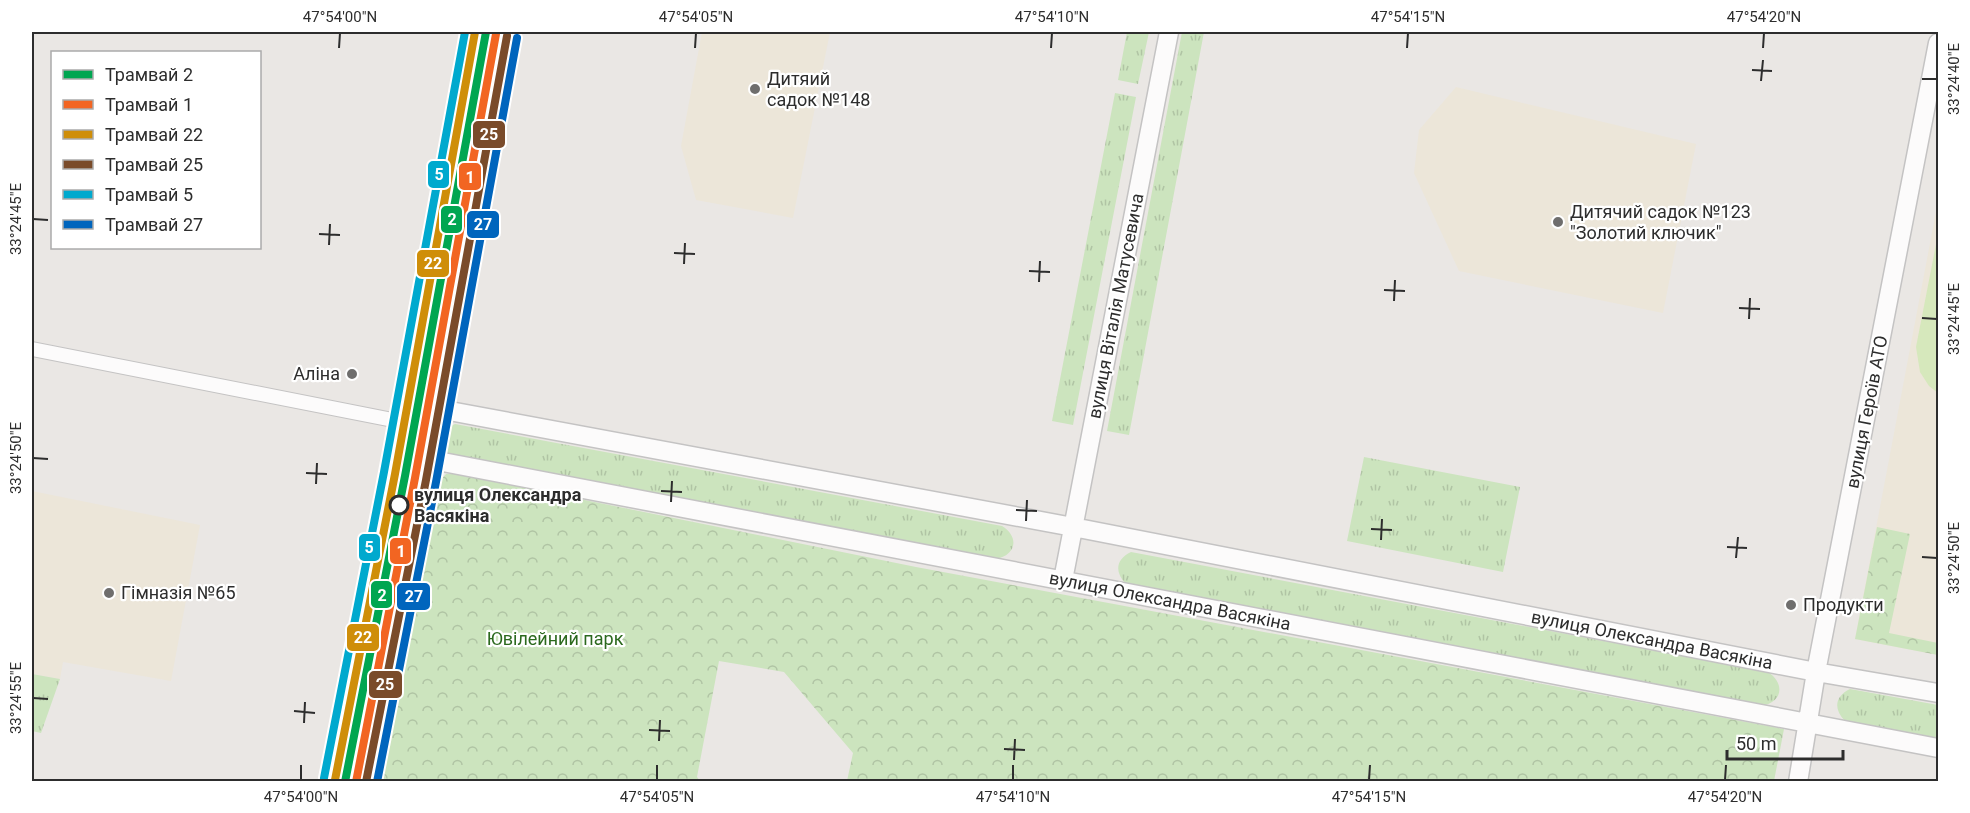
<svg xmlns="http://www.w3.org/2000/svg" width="1970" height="813" viewBox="0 0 1970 813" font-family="Roboto,sans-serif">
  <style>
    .education { fill: #ece6d9 }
    .grass { fill: url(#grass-tufts) }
    .forest { fill: url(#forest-crowns) }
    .pitch { fill: #d6e8bc }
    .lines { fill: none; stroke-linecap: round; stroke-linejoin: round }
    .minor-casing { stroke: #c4c3c3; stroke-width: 16 }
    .tertiary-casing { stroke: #c4c3c3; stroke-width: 21 }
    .secondary-casing { stroke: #c4c3c3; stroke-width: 22 }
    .minor { stroke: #fcfbfb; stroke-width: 14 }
    .tertiary { stroke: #fcfbfb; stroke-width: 18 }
    .secondary { stroke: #fcfbfb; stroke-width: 20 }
    .tram-1-casing { stroke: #fff; stroke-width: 12 }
    .tram-2-casing { stroke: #fff; stroke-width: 12 }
    .tram-3-casing { stroke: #fff; stroke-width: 12 }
    .tram-4-casing { stroke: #fff; stroke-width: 12 }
    .tram-5-casing { stroke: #fff; stroke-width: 12 }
    .tram-6-casing { stroke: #fff; stroke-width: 12 }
    .tram-1 { stroke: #00a651; stroke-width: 8 }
    .tram-2 { stroke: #f26522; stroke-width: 8 }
    .tram-3 { stroke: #cf8e09; stroke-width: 8 }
    .tram-4 { stroke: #7a4b2a; stroke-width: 8 }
    .tram-5 { stroke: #00a9ce; stroke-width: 8 }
    .tram-6 { stroke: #0065bd; stroke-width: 8 }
    .ticks { fill: none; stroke: #2d2d2d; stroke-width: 2 }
    .poi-dot { fill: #6f6e6d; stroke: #fff; stroke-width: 2 }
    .stop-dot { fill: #fff; stroke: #2d2d2d; stroke-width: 3 }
    .labels { text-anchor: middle; stroke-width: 4.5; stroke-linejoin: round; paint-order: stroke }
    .poi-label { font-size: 18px; fill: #2d2d2d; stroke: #fff; text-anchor: start }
    .street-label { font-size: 18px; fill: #2d2d2d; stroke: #fff }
    .stop-label { font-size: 18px; font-weight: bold; fill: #2d2d2d; stroke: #fff; text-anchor: start }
    .park-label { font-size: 18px; fill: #2b691e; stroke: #fff }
    .line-badge { stroke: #fff; stroke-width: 2 }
    .badge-label { font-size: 16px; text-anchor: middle; font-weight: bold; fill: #fff }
    .neatline { fill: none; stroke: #2d2d2d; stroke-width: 2 }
    .ticks-label { font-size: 15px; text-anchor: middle; fill: #2d2d2d }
  </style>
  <defs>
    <pattern id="grass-tufts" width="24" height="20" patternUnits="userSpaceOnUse" patternTransform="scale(1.5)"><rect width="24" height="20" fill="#cce4be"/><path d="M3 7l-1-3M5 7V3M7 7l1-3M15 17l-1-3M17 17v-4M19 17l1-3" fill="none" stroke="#b0c4a4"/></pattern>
    <pattern id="forest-crowns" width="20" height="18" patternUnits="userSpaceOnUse" patternTransform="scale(1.5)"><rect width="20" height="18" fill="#cce4be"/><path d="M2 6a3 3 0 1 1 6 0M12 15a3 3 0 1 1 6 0" fill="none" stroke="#b0c4a4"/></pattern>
  </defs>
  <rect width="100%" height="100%" fill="#eae7e4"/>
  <path class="education" d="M702,32h128l-37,186 -97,-18 -15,-54z
    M1456,87l240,57 -33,169 -204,-42 -45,-98 5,-43z
    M1938,201v454l-83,-16z
    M32,491l168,34 -29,156 -108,-19 -3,17 -28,-5z"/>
  <path class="grass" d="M1127,32h22l-11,52 -20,-4z
    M1182,32h22l-75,403 -22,-4z
    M1115,93l21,4 -63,328 -21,-4z
    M455,424l547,102c18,11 14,30 -7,33l-546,-103c-11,-11 -9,-25 6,-32z
    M1364,457l156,30 -17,85 -156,-31z
    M1131,552l637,120c18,12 14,31 -7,34l-635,-122c-12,-12 -10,-25 5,-32z
    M32,674l28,5 -19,54 -9,-2z
    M1850,689l88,16v35l-93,-19c-12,-12 -10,-25 5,-32z"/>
  <path class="forest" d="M446,474h10l460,93 868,162 -10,52h-927l6,-28 -69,-81 -65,-11 -22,116 3,4 -318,1 52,-288 4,-11z
    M1877,527l33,7 -21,99 49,10v12l-83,-16z"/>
  <path class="pitch" d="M1938,234v159l-9,-7 -9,-14 -4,-25z"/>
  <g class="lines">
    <g class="minor-casing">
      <path id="minor" d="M32,349l376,74"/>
    </g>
    <g class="tertiary-casing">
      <path id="tertiary" d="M412,404l661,123 743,145 122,21
        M401,454l1537,294
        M1063,580l106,-548
        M1798,782l18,-110 122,-629"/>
    </g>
    <g class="secondary-casing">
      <path id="secondary" d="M338,782l70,-359 71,-391
        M364,782l58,-303 81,-447"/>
    </g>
    <use href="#minor" class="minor"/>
    <use href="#tertiary" class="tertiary"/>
    <use href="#secondary" class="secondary"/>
    <g class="tram-1-casing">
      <path id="tram-1" d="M345,782l60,-306 81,-444"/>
    </g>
    <g class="tram-2-casing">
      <path id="tram-2" d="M356,782l59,-304 81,-444"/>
    </g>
    <g class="tram-3-casing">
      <path id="tram-3" d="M335,780l60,-306 80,-442"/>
    </g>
    <g class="tram-4-casing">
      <path id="tram-4" d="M366,782l60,-302 81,-444"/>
    </g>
    <g class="tram-5-casing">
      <path id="tram-5" d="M324,778l60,-306 81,-440"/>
    </g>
    <g class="tram-6-casing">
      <path id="tram-6" d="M377,782l59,-300 81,-444"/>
    </g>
    <use href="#tram-1" class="tram-1"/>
    <use href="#tram-2" class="tram-2"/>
    <use href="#tram-3" class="tram-3"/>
    <use href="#tram-4" class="tram-4"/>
    <use href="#tram-5" class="tram-5"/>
    <use href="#tram-6" class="tram-6"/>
  </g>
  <path class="ticks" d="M339,48l1,-15M695,48l1,-15M1051,48l1,-15M1407,48l1,-15M1763,48l1,-15M1752,70l20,1M1922,79h15M1761,81l2,-21M33,219l15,1M319,234l21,1M329,245l1,-21M674,253l21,1M684,264l1,-21M1029,271l21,1M1039,282l1,-21M1384,290l21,1M1394,301l1,-21M1739,308l21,1M1922,318l15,1M1749,319l1,-21M33,458l15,1M306,473l21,1M316,484l1,-21M661,491l21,1M671,502l1,-21M1016,510l21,1M1026,521l1,-21M1371,529l21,1M1381,540l1,-21M1727,547l20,1M1922,557l15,1M1736,558l2,-21M33,698l15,1M294,711l21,2M304,723l1,-21M649,730l21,1M659,741l1,-21M1004,749l21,1M1014,760l1,-21M301,780v-15M657,780v-15M1013,780v-15M1369,780l1,-15M1725,780l1,-15"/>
  <g class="poi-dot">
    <circle cx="755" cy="89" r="6"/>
    <circle cx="1558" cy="222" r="6"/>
    <circle cx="352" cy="374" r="6"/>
    <circle cx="109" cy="593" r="6"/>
    <circle cx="1791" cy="605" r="6"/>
  </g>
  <circle class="stop-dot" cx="399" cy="505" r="9"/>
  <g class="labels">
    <g class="poi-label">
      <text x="767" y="85">Дитяий<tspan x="767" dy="21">садок №148</tspan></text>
      <text x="1570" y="218">Дитячий садок №123<tspan x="1570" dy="21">"Золотий ключик"</tspan></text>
      <text x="340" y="380" text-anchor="end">Аліна</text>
      <text x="121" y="599">Гімназія №65</text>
      <text x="1803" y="611">Продукти</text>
    </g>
    <g class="street-label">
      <text transform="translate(1116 306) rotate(-79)" y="6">вулиця Віталія Матусевича</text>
      <text transform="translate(1867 412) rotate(-79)" y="6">вулиця Героїв АТО</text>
      <text transform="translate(1170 601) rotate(11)" y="6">вулиця Олександра Васякіна</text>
      <text transform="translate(1652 640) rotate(11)" y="6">вулиця Олександра Васякіна</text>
    </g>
    <g class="stop-label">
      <text x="414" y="501">вулиця Олександра<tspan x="414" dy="21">Васякіна</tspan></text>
    </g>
    <g class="park-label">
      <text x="555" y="645">Ювілейний парк</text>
    </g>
  </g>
  <g class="line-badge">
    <rect x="472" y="120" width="34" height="29" rx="6" fill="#7a4b2a"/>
    <rect x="427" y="160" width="23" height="29" rx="6" fill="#00a9ce"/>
    <rect x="458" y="162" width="24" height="29" rx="6" fill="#f26522"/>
    <rect x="440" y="205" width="23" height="29" rx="6" fill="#00a651"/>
    <rect x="466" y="210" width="34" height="29" rx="6" fill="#0065bd"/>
    <rect x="416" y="249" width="34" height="29" rx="6" fill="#cf8e09"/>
    <rect x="358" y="533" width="23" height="29" rx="6" fill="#00a9ce"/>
    <rect x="389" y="537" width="23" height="28" rx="6" fill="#f26522"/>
    <rect x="370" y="580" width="23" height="29" rx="6" fill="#00a651"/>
    <rect x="396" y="582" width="35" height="29" rx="6" fill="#0065bd"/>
    <rect x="346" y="623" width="34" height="29" rx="6" fill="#cf8e09"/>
    <rect x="368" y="670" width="35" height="29" rx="6" fill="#7a4b2a"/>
  </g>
  <g class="badge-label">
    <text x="489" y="140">25</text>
    <text x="439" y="180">5</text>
    <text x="470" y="183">1</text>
    <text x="452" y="225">2</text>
    <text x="483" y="230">27</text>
    <text x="433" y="269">22</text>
    <text x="369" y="553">5</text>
    <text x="401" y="557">1</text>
    <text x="382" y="601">2</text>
    <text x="414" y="602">27</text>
    <text x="363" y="643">22</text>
    <text x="385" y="690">25</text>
  </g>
  <rect width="1970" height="813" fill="none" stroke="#ffffff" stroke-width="66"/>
  <rect x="51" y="51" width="210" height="198" fill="#ffffff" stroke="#ababab" stroke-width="1.5"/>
  <rect x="63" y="70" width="30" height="9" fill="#00a651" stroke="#ababab" stroke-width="1.5"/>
  <text x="105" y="81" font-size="18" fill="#2d2d2d">Трамвай 2</text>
  <rect x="63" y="100" width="30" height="9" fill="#f26522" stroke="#ababab" stroke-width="1.5"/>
  <text x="105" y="111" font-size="18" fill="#2d2d2d">Трамвай 1</text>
  <rect x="63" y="130" width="30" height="9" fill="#cf8e09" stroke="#ababab" stroke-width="1.5"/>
  <text x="105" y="141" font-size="18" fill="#2d2d2d">Трамвай 22</text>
  <rect x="63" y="160" width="30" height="9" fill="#7a4b2a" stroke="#ababab" stroke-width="1.5"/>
  <text x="105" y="171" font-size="18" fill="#2d2d2d">Трамвай 25</text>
  <rect x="63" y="190" width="30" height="9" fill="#00a9ce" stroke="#ababab" stroke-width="1.5"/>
  <text x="105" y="201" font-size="18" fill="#2d2d2d">Трамвай 5</text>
  <rect x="63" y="220" width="30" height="9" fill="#0065bd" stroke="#ababab" stroke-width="1.5"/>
  <text x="105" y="231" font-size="18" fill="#2d2d2d">Трамвай 27</text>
  <path d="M1727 750v9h116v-9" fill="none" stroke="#2d2d2d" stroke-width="3"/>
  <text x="1736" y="750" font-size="18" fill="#2d2d2d" stroke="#ffffff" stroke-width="4.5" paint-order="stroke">50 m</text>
  <rect x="33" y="33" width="1904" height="747" class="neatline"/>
  <g class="ticks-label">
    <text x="340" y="22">47°54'00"N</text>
    <text x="696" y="22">47°54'05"N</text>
    <text x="1052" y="22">47°54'10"N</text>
    <text x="1408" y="22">47°54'15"N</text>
    <text x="1764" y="22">47°54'20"N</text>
    <text transform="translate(1954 79) rotate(-90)" y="5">33°24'40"E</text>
    <text transform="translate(16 219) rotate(-90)" y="5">33°24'45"E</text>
    <text transform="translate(1954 319) rotate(-90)" y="5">33°24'45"E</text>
    <text transform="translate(16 458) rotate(-90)" y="5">33°24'50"E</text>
    <text transform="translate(1954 558) rotate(-90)" y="5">33°24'50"E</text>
    <text transform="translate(16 698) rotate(-90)" y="5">33°24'55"E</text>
    <text x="301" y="802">47°54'00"N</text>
    <text x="657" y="802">47°54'05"N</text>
    <text x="1013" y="802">47°54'10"N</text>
    <text x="1369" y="802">47°54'15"N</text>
    <text x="1725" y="802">47°54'20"N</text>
  </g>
</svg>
